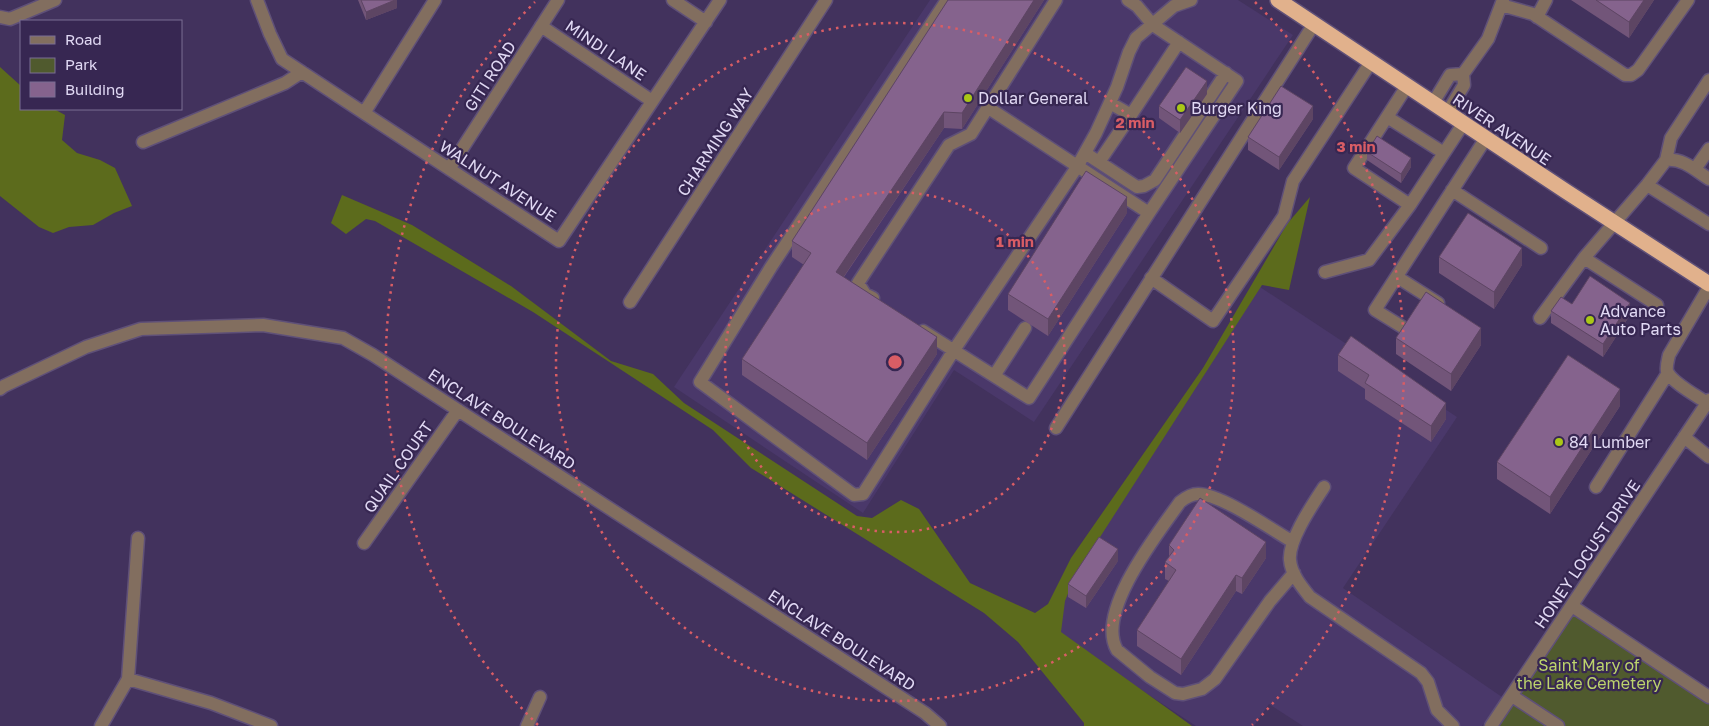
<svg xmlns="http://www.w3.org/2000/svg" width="1709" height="726" viewBox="0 0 1709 726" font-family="'Golos Text',sans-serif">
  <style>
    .built { fill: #4a386a }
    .green { fill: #505a2e }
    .forest { fill: #5c6b1c }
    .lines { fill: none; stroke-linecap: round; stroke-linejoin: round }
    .minor-casing { stroke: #5f5078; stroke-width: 15 }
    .highway-casing { stroke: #5f5078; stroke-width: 18 }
    .minor { stroke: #826e5f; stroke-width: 12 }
    .highway { stroke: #e1b18c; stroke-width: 15 }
    .wall { fill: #725579 }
    .shaded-wall { fill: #5d4563 }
    .building { fill: #85638d; stroke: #5d4563 }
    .ring { fill: none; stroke: #d95d65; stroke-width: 2.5; stroke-dasharray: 2.5 5 }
    .poi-dot { fill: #aac717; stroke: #372752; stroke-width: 2 }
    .labels { text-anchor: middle; stroke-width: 4.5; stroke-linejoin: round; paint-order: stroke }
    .street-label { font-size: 16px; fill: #e1d9f4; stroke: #372752 }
    .poi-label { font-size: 16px; fill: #e1d9f4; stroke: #372752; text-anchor: start }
    .park-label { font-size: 16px; fill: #bdd46c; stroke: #372752 }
    .centre { fill: #d95d65; stroke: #372752; stroke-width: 2.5 }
    .ring-label { font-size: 15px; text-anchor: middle; font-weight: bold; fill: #d95d65; stroke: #372752; stroke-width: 4.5; stroke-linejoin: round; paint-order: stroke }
  </style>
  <rect width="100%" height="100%" fill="#42325d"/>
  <path class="built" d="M930,0h308l55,35 -259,387 -80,-52 -91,143 -189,-126z
    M1257,285l200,132 -114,171 159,109 -20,29h-179l-34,-22 -15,22h-58l-158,-104z"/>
  <path class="green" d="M1575,602l134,89v35h-219z"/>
  <path class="forest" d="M0,67l21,19v23h33l11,6 -3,25 15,13 23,7 15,8 17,38 -18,7 -21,12 -24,2 -16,6 -14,-6 -39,-31z
    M342,195l70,30 99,61 100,75 42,13 31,29 173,113 15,2 29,-18 18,9 51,74 65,30 13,-9 23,-46 132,-190 84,-144 23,-27 -21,93 -27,-5 -187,291 -10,25 -4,31 131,94h-108v-3l-66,-81 -34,-29 -233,-145 -38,-38 -180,-118 -158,-91 -9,-2 -20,15 -15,-11z"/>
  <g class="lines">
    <g class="minor-casing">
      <path id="minor" d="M257,0l13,34 12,25 82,54
        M435,0l-71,113 195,128 161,-241
        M673,0l33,22
        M947,0l-176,267 -71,115 154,113 9,-1 91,-144 123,-183 19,-34 21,-46 12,-35 7,-14 38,-32 17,-6
        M1501,5l32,9 92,61h6l7,-5 50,-70
        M0,17l10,2 45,-19
        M1537,17l9,-17
        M541,26l111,75
        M1463,74l25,-35 15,-39
        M1407,86l-53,82 56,37 53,-81
        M1110,103l21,12 48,-73
        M1433,103l17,-28 13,-1 1,11 -17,28
        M987,107l162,106
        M1387,117l57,36
        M143,142l142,-59 17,-11
        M1085,153l52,34 7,-1 11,-6 71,-107
        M1666,160l5,-22 38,-58
        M1099,162l32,-47
        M449,169l109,-169
        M1695,169l14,-20
        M1647,185l62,39
        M1452,190l89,58
        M1325,272l44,-12 41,-55
        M1397,277l41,26
        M1151,278l62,43 71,-105 9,-35 78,-119
        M873,298l-8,-4 -7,-11 91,-138 22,-11 85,-134
        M630,302l196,-302
        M1657,305l-73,-47 63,-73 19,-25c17,-2 29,10 43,19
        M1540,318l44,-60
        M1404,328l-29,-18 111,-172
        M923,331l106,67 120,-185 88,-132 -84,-56 -16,-19 -9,-6
        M994,376l31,-48
        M0,389l4,-3 82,-39 55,-18 122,-4 80,13 30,17 552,358 15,13
        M1707,403c-10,-7 -36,-21 -40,-32 -1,-5 1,-11 2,-16l40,-68
        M1056,428l258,-404
        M1684,437l25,20
        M1324,487c-11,17 -36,53 -34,73 1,14 12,27 20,37l111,76 7,9 9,28 16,16
        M1596,487l72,-114
        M1293,542c-22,-13 -72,-48 -95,-48 -7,0 -13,4 -18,8 -22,31 -85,110 -63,148l33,27 25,16 8,1 19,-5 13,-10 55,-78 24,-28
        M364,543l94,-133
        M1572,606l137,91
        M128,679l83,24 60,23
        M1512,696l46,30
        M101,726l27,-47 10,-141
        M527,726l13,-29
        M1491,726l218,-326"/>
    </g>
    <g class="highway-casing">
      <path id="highway" d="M1278,0l289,192 142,92"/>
    </g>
    <use href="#minor" class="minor"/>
    <use href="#highway" class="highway"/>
  </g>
  <path class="wall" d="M358,0h39v8l-31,12z
    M948,0h96l-82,129 -18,-1 -100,149 93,77 -70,106 -125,-85v-16l62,-94 -12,-8v-16z
    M1571,0h83l-25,38z
    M1207,94l-27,39 -21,-15v-12z
    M1313,119l-34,51 -31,-20v-13z
    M1367,152l44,15 -10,16 -34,-23z
    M1127,213l-79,123 -40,-26v-16z
    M1439,257l83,8 -28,44 -55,-36z
    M1551,311l79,4 -27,42 -52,-34z
    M1396,338l85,7 -30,46 -55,-37z
    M1338,355l108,64 -15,23 -66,-43v-10l-27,-18z
    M1620,406l-70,108 -53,-35v-17z
    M1169,545l97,13 -24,36 -6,-3 -55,84 -44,-29v-16l32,-49 -4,-2v-17l4,-5z
    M1118,561l-32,47 -18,-11v-13z"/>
  <path class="shaded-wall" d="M395,0h2v8l-31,12v-8z
    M1034,0h10l-82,129v-16z
    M1644,0h10l-25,38v-16z
    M1207,81v13l-27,39v-13z
    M1313,106v13l-34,51v-13z
    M944,112v16l-108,160v-16z
    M1411,158v9l-10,16v-9z
    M1127,197v16l-79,123v-17z
    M1522,248v17l-28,44v-17z
    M1630,303v12l-27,42v-13z
    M1481,328v17l-30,46v-17z
    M937,337v17l-70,106v-17z
    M1620,389v17l-70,108v-17z
    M1446,403v16l-15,23v-16z
    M1266,542v16l-24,36v-16z
    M1118,549v12l-32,47v-12z
    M1236,575v16l-55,84v-16z"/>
  <path class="building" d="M361,0h34l-29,12z
    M948,0h86l-72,113 -18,-1 -108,160 101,65 -70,106 -125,-84 69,-106 -19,-12z
    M1596,0h48l-15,22z
    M1186,67l21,14 -27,39 -21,-14z
    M1281,86l32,20 -34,51 -31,-20z
    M1377,136l34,22 -10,16 -34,-22z
    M1086,171l41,26 -79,122 -40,-25z
    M1468,213l54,35 -28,44 -55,-35z
    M1590,276l40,27 -27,41 -52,-33 10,-14 11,7z
    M1426,292l55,36 -30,46 -55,-36z
    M1351,336l95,67 -15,23 -66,-43 4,-8 -31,-20z
    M1568,355l52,34 -70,108 -53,-35z
    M1200,498l66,44 -24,36 -6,-3 -55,84 -44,-29 39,-60 -11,-8 9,-12 -5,-5z
    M1099,537l19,12 -32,47 -18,-12z"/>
  <g class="ring">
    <circle cx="895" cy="362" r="170"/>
    <circle cx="895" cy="362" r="339"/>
    <path d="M538 725A509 509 0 0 1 535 2M1255 2A509 509 0 0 1 1252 725"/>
  </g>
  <g class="poi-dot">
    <circle cx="968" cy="98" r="5"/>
    <circle cx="1181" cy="108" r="5"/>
    <circle cx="1590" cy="320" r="5"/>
    <circle cx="1559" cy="442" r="5"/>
  </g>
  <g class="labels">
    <g class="street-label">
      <text transform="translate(606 50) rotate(34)" y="6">MINDI LANE</text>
      <text transform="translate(490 76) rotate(-57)" y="6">GITI ROAD</text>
      <text transform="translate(1502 129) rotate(34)" y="6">RIVER AVENUE</text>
      <text transform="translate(715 142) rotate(-57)" y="6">CHARMING WAY</text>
      <text transform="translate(498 181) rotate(33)" y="6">WALNUT AVENUE</text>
      <text transform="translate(502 419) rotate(33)" y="6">ENCLAVE BOULEVARD</text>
      <text transform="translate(398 467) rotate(-55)" y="6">QUAIL COURT</text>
      <text transform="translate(1587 554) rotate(-56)" y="6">HONEY LOCUST DRIVE</text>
      <text transform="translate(842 640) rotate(33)" y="6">ENCLAVE BOULEVARD</text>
    </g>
    <g class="poi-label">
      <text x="978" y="104">Dollar General</text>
      <text x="1191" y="114">Burger King</text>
      <text x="1600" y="317">Advance<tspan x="1600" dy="18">Auto Parts</tspan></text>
      <text x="1569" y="448">84 Lumber</text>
    </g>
    <g class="park-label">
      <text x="1589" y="671">Saint Mary of<tspan x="1589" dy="18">the Lake Cemetery</tspan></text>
    </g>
  </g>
  <circle cx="895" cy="362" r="8" class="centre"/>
  <g class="ring-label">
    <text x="1135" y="128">2 min</text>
    <text x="1356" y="152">3 min</text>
    <text x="1015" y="247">1 min</text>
  </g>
  <rect x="20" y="20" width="162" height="90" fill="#372752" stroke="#7b6e93"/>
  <rect x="30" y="36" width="25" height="8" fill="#826e5f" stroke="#7b6e93"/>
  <text x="65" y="45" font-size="15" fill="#e1d9f4">Road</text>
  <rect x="30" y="58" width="25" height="15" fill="#505a2e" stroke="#7b6e93"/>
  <text x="65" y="70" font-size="15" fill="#e1d9f4">Park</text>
  <rect x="30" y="82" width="25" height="15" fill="#85638d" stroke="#7b6e93"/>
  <text x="65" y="95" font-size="15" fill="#e1d9f4">Building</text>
</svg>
